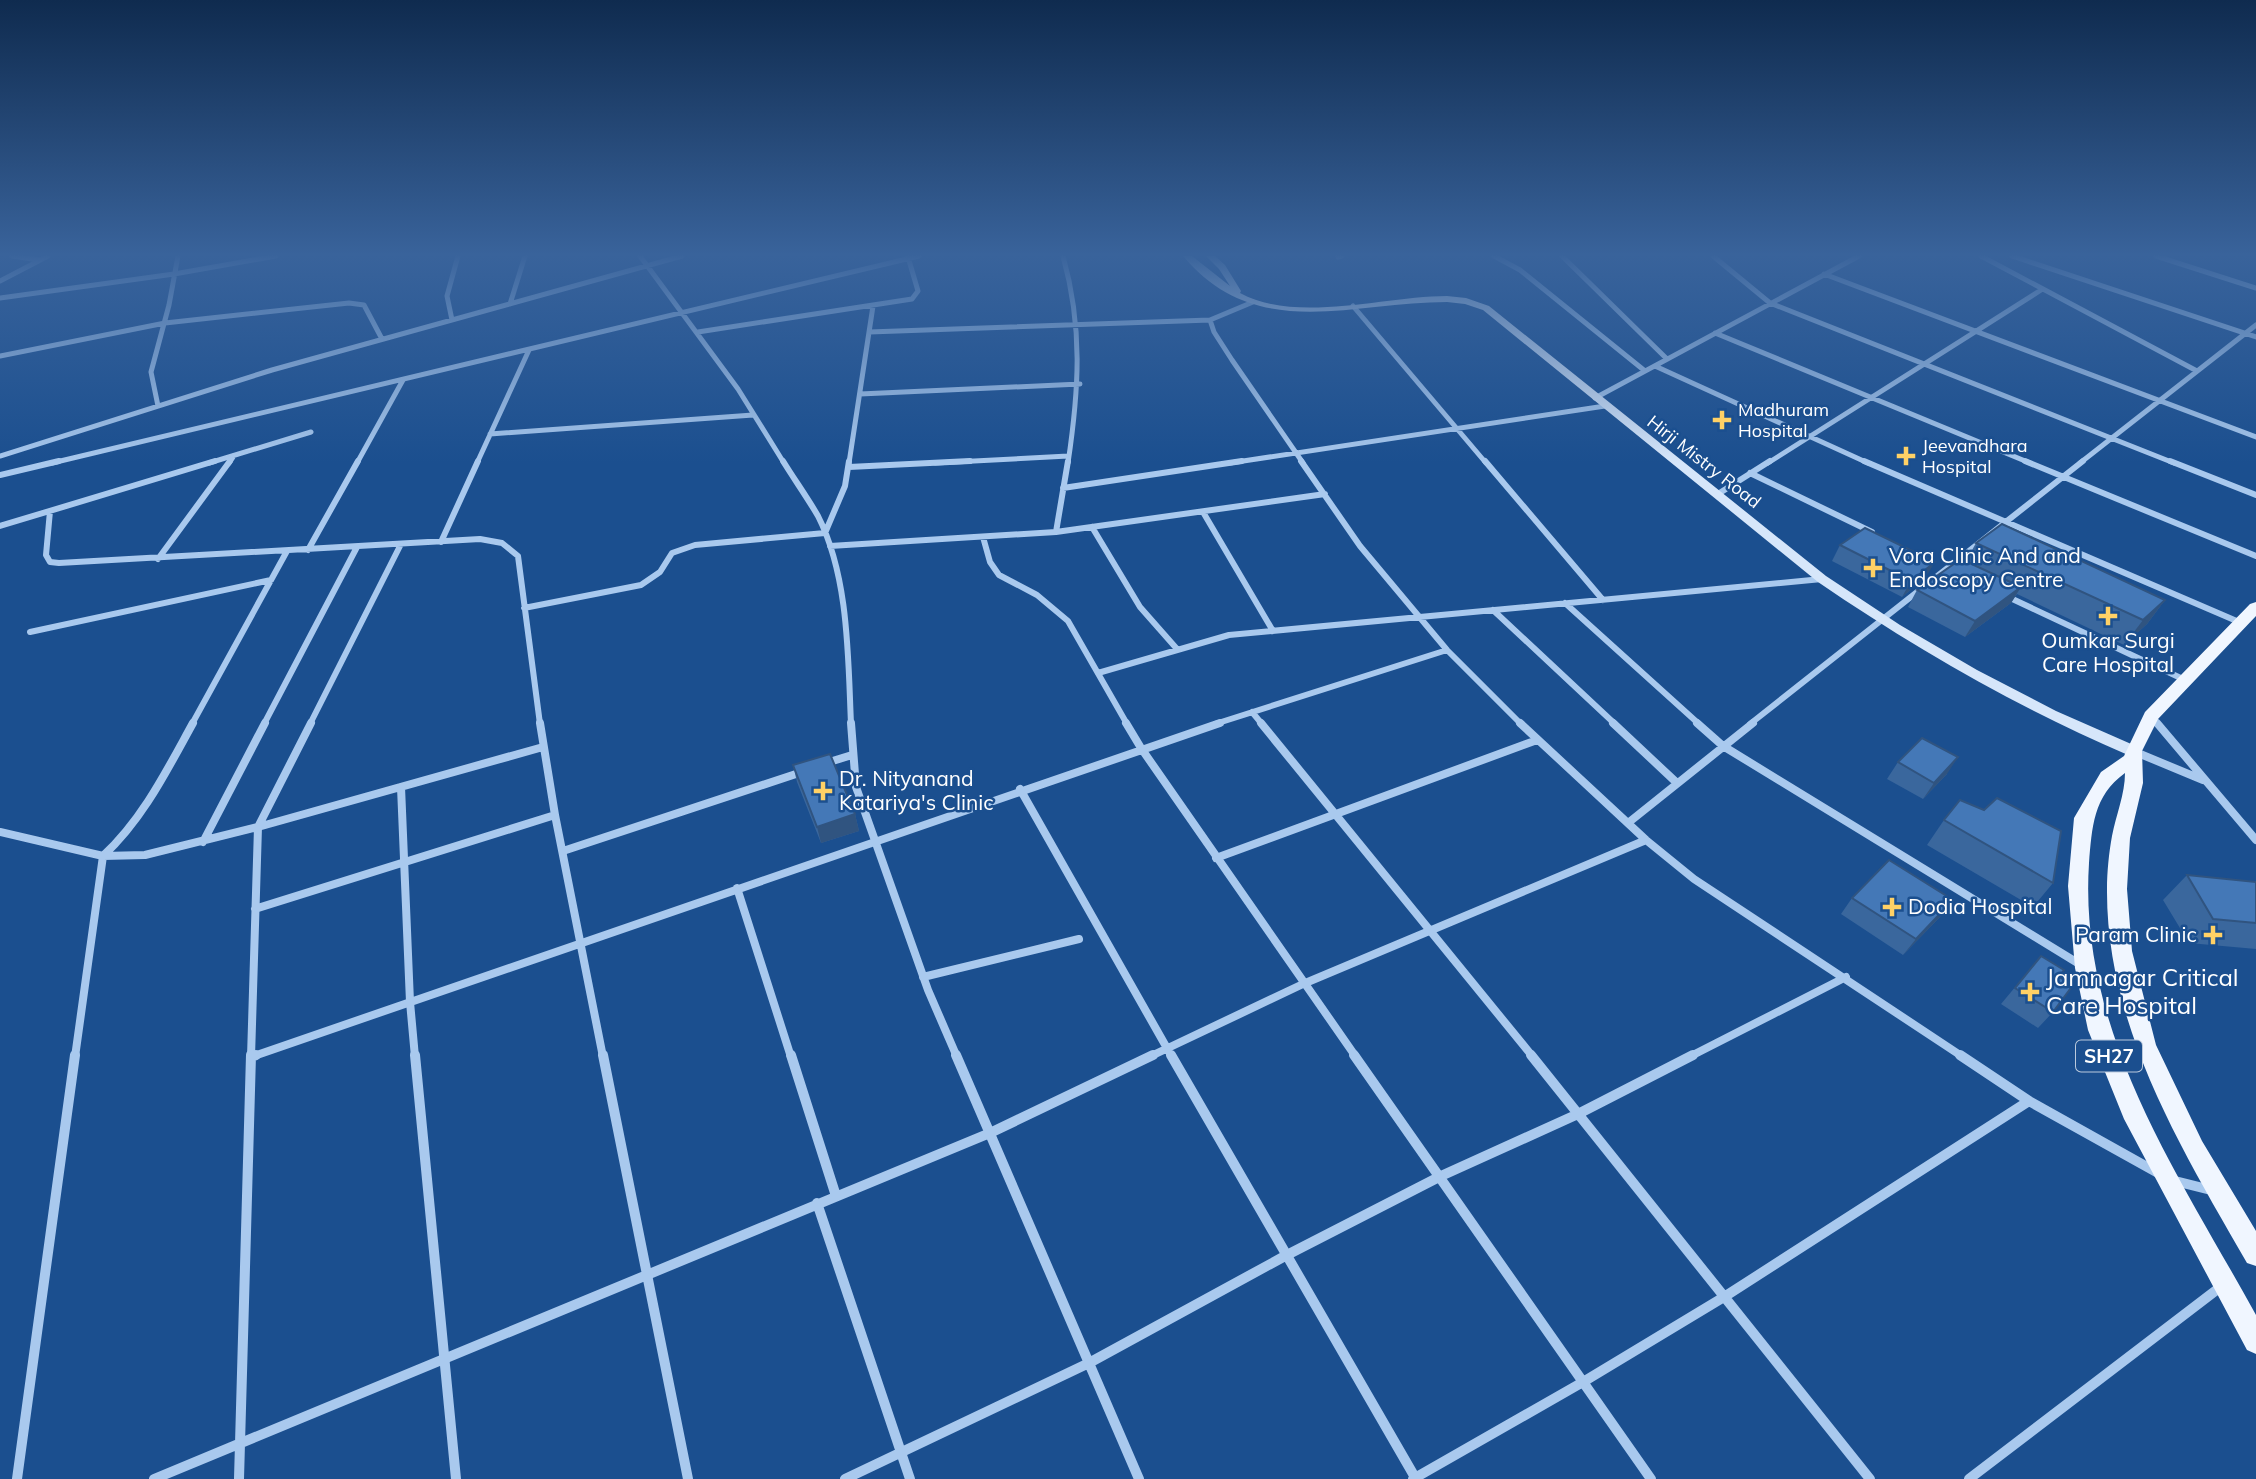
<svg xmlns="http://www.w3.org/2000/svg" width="2256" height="1479" viewBox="0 0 2256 1479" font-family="Mulish,sans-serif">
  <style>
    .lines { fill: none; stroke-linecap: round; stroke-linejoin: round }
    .minor-far3 { stroke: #a9c9ee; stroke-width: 5 }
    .minor-far2 { stroke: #a9c9ee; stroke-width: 6 }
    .minor-far1 { stroke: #a9c9ee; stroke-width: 8 }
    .minor { stroke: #a9c9ee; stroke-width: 10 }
    .secondary { fill: #d6e6fa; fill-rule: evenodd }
    .primary { fill: #f0f6ff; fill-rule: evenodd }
    .wall { fill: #3a679d }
    .shaded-wall { fill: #305480 }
    .building { fill: #4478b7; stroke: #305480; stroke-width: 2 }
    .poi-dot { fill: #ffd166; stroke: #1b4f8f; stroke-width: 2.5 }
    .labels { text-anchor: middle; stroke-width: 5; stroke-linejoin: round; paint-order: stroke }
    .far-poi-label { font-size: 18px; fill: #fff; stroke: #1b4f8f; text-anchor: start }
    .far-street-label { font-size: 18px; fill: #fff; stroke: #1b4f8f }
    .shield { fill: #1b4f8f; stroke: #bbcadd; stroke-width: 2 }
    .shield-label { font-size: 19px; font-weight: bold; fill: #fff }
    .poi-label { font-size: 21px; fill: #fff; stroke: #1b4f8f; text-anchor: start }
    .near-poi-label { font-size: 24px; fill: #fff; stroke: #1b4f8f; text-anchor: start }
  </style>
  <rect width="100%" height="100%" fill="#1b4f8f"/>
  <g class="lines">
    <path class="minor-far3" d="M12,256l27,4
      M640,256l98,133 46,74
      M1063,256c20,72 16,133 5,207
      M1494,256l26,14 125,101
      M1562,256l105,103
      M1713,256l57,47 404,160
      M1981,256l216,115
      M2012,256l244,81
      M2156,256l100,32
      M1338,257l4,-1
      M1824,274l432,163
      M0,281l48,-25
      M0,298l174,-24 102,-18
      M1253,302l-43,18 4,12 18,28 71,103
      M510,304l15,-48
      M1353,306l133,157
      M452,320l-5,-24 11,-40
      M698,332l214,-33 6,-8 -10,-34
      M869,332l341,-12
      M1715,333l315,130
      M0,356l165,-33 184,-20 15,2 18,34
      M1655,366l213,97
      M860,394l220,-10
      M1595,398l264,-142
      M158,406l-7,-34 18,-67 9,-49
      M490,434l263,-19
      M0,456l272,-86 410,-114
      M52,463l867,-207
      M209,463l102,-31
      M229,463l4,-6
      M357,463l46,-83
      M477,463l52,-113
      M849,463l24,-157
      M935,463l133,-7
      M1230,463l375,-57
      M1768,463l273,-173
      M2080,463l176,-138"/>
    <path class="minor-far2" d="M783,461c11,18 24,36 35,55 31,61 30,142 33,208
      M1301,461l59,85 87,104 74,74
      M1485,461l118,139
      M1864,461l375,161
      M2025,461l231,95
      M2170,461l86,34
      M849,467l121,-6
      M1750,473l122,59
      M0,475l59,-14
      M1063,488l179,-27
      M1718,494l52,-33
      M50,511l-4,44 4,7 9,1 421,-24 22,4 16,13 22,168
      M1203,512l70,119
      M0,526l215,-65
      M1092,527l48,80 37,42
      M1056,532l12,-71
      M983,537l7,25 9,13 38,20 31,26 59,103
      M441,542l37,-81
      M830,546l226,-14 269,-38
      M308,550l50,-89
      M158,559l72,-98
      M2006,596l179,84
      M1565,603l134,121
      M524,608l117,-23 19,-13 12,-19 23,-8 130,-12 20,-47 4,-25
      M1493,610l122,114
      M30,632l241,-52
      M1098,673l131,-38 593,-56
      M1252,712l10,12
      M2152,717l6,7
      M192,724l95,-173
      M264,724l93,-177
      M310,724l91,-180
      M1215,724l232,-74
      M1750,724l333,-263"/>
    <path class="minor-far1" d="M540,723l15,92 48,242
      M851,723l5,64 72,203 29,67
      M1126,723l15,25 215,309
      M1261,723l272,334
      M1520,723l126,117 48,39 269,178
      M1613,723l64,60
      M1697,723l26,23 358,219
      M2157,723l99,117
      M2133,751l70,29
      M826,763l26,-8
      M401,787l9,215 5,55
      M1020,789l152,268
      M1628,823l125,-100
      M0,832l103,24 42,-1 113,-28 285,-80
      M203,842l62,-119
      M563,851l239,-79
      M1216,858l321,-118
      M737,888l54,169
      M255,909l300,-94
      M923,977l156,-38
      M75,1057l28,-201c40,-37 64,-86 90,-133
      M251,1057l969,-334
      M251,1057l7,-230 53,-104
      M1149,1057l154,-73 343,-144
      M1689,1057l157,-80"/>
    <path class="minor" d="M415,1055l41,424
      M603,1055l85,424
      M791,1055l45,141
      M956,1055l183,424
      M1171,1055l245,424
      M1354,1055l297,424
      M1531,1055l339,424
      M1960,1055l69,46 129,72
      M251,1057l5,-2
      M2175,1181l36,9
      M817,1203l93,276
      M17,1479l58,-424
      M154,1479l836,-346 163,-78
      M239,1479l12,-424
      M845,1479l244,-116 196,-107 156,-80 137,-62 115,-59
      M1413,1479l170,-97 141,-85 305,-196
      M1969,1479l254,-194"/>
    <path class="secondary" d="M1183,256h9l38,30 -11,-17 -13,-13h9l10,9 16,26 -1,2c57,31 144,3 207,3l19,2 23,8 337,270 74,49 77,45 79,41 82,36 2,4 -2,4h-10c-110,-47 -212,-106 -310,-173l-335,-272 -18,-6 -18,-2c-96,0 -191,41 -264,-46z"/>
    <path class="primary" d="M2256,602v14l-98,103 -16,32 1,32 -13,55 -3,51 5,62 24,94 46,96 54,90v35l-9,-3c-66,-115 -141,-237 -140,-374 0,-17 2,-37 5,-53 4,-21 13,-42 13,-63 -32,23 -33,55 -36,90 -11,169 89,310 167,452v39l-9,-4 -123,-231 -36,-89 -13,-62 -7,-82 6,-68 27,-46 23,-16 21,-44 105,-108z"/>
  </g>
  <path class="wall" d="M1976,543l189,57 -18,24 -23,21 -107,-51 -6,9 -46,34 -57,-30 9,-17 49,-29z
    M1840,545l85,33 -23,19 -70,-36z
    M1898,762l49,12 -24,25 -36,-20z
    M793,765l62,49 4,17 -38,12 -24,-61z
    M1944,820l109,63 -20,24 -106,-62z
    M2187,875l69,7v67l-67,-6 -26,-43z
    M1852,898l89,18 -38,39 -62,-41z
    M2041,956l18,21 -6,35 -15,16 -37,-24z"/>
  <path class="shaded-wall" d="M1935,562l-10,16 -23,19 9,-16z
    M2021,587l-10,16 -46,34 10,-16z
    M2165,600l-18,24 -23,21 19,-25z
    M1958,757l-11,17 -24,25 11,-16z
    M855,814l4,17 -38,12 -4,-16z
    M1953,900l-12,16 -38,39 13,-16z"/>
  <path class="building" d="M2002,524l163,76 -22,20 -167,-77z
    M1865,528l70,34 -24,19 -71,-36z
    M1961,559l60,28 -46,34 -58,-31z
    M1922,738l36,19 -24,26 -36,-21z
    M830,754l25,60 -38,13 -24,-62z
    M1997,798l64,33 -8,52 -109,-63 16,-20 24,10z
    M1889,860l64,40 -37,39 -64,-41z
    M2187,875l69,7v41l-43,-4z
    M2041,956l23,14 -5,7 14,8 -20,27 -38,-24z"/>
  <linearGradient id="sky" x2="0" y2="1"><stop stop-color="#0f2b4f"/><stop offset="0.55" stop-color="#39639b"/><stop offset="1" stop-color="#39639b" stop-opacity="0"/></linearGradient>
  <rect width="2256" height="463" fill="url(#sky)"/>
  <g class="poi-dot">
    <path d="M1718.5 409.5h7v7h7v7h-7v7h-7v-7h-7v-7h7z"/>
    <path d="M1902.5 445.5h7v7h7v7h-7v7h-7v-7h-7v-7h7z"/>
    <path d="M1869.5 557.5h7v7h7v7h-7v7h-7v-7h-7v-7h7z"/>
    <path d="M2104.5 605.5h7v7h7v7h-7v7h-7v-7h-7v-7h7z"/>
    <path d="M819.5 780.5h7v7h7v7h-7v7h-7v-7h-7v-7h7z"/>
    <path d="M1888.5 896.5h7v7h7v7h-7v7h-7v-7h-7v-7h7z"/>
    <path d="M2209.5 924.5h7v7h7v7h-7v7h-7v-7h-7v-7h7z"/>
    <path d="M2026.5 981.5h7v7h7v7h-7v7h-7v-7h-7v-7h7z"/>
  </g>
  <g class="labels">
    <g class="far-poi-label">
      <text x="1738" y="416">Madhuram<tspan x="1738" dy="21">Hospital</tspan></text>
      <text x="1922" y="452">Jeevandhara<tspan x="1922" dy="21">Hospital</tspan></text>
    </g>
    <g class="far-street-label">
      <text transform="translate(1704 462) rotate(38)" y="6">Hirji Mistry Road</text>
    </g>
    <rect class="shield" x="2076" y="1040.5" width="66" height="31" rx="5"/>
    <g class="shield-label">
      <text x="2109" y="1063">SH27</text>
    </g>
    <g class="poi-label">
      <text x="1889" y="563">Vora Clinic And and<tspan x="1889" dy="24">Endoscopy Centre</tspan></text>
      <text x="2108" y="648" text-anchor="middle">Oumkar Surgi<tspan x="2108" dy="24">Care Hospital</tspan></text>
      <text x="839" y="786">Dr. Nityanand<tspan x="839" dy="24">Katariya's Clinic</tspan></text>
      <text x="1908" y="914">Dodia Hospital</text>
      <text x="2197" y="942" text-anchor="end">Param Clinic</text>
    </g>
    <g class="near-poi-label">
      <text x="2046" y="986">Jamnagar Critical<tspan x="2046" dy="28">Care Hospital</tspan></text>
    </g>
  </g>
</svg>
